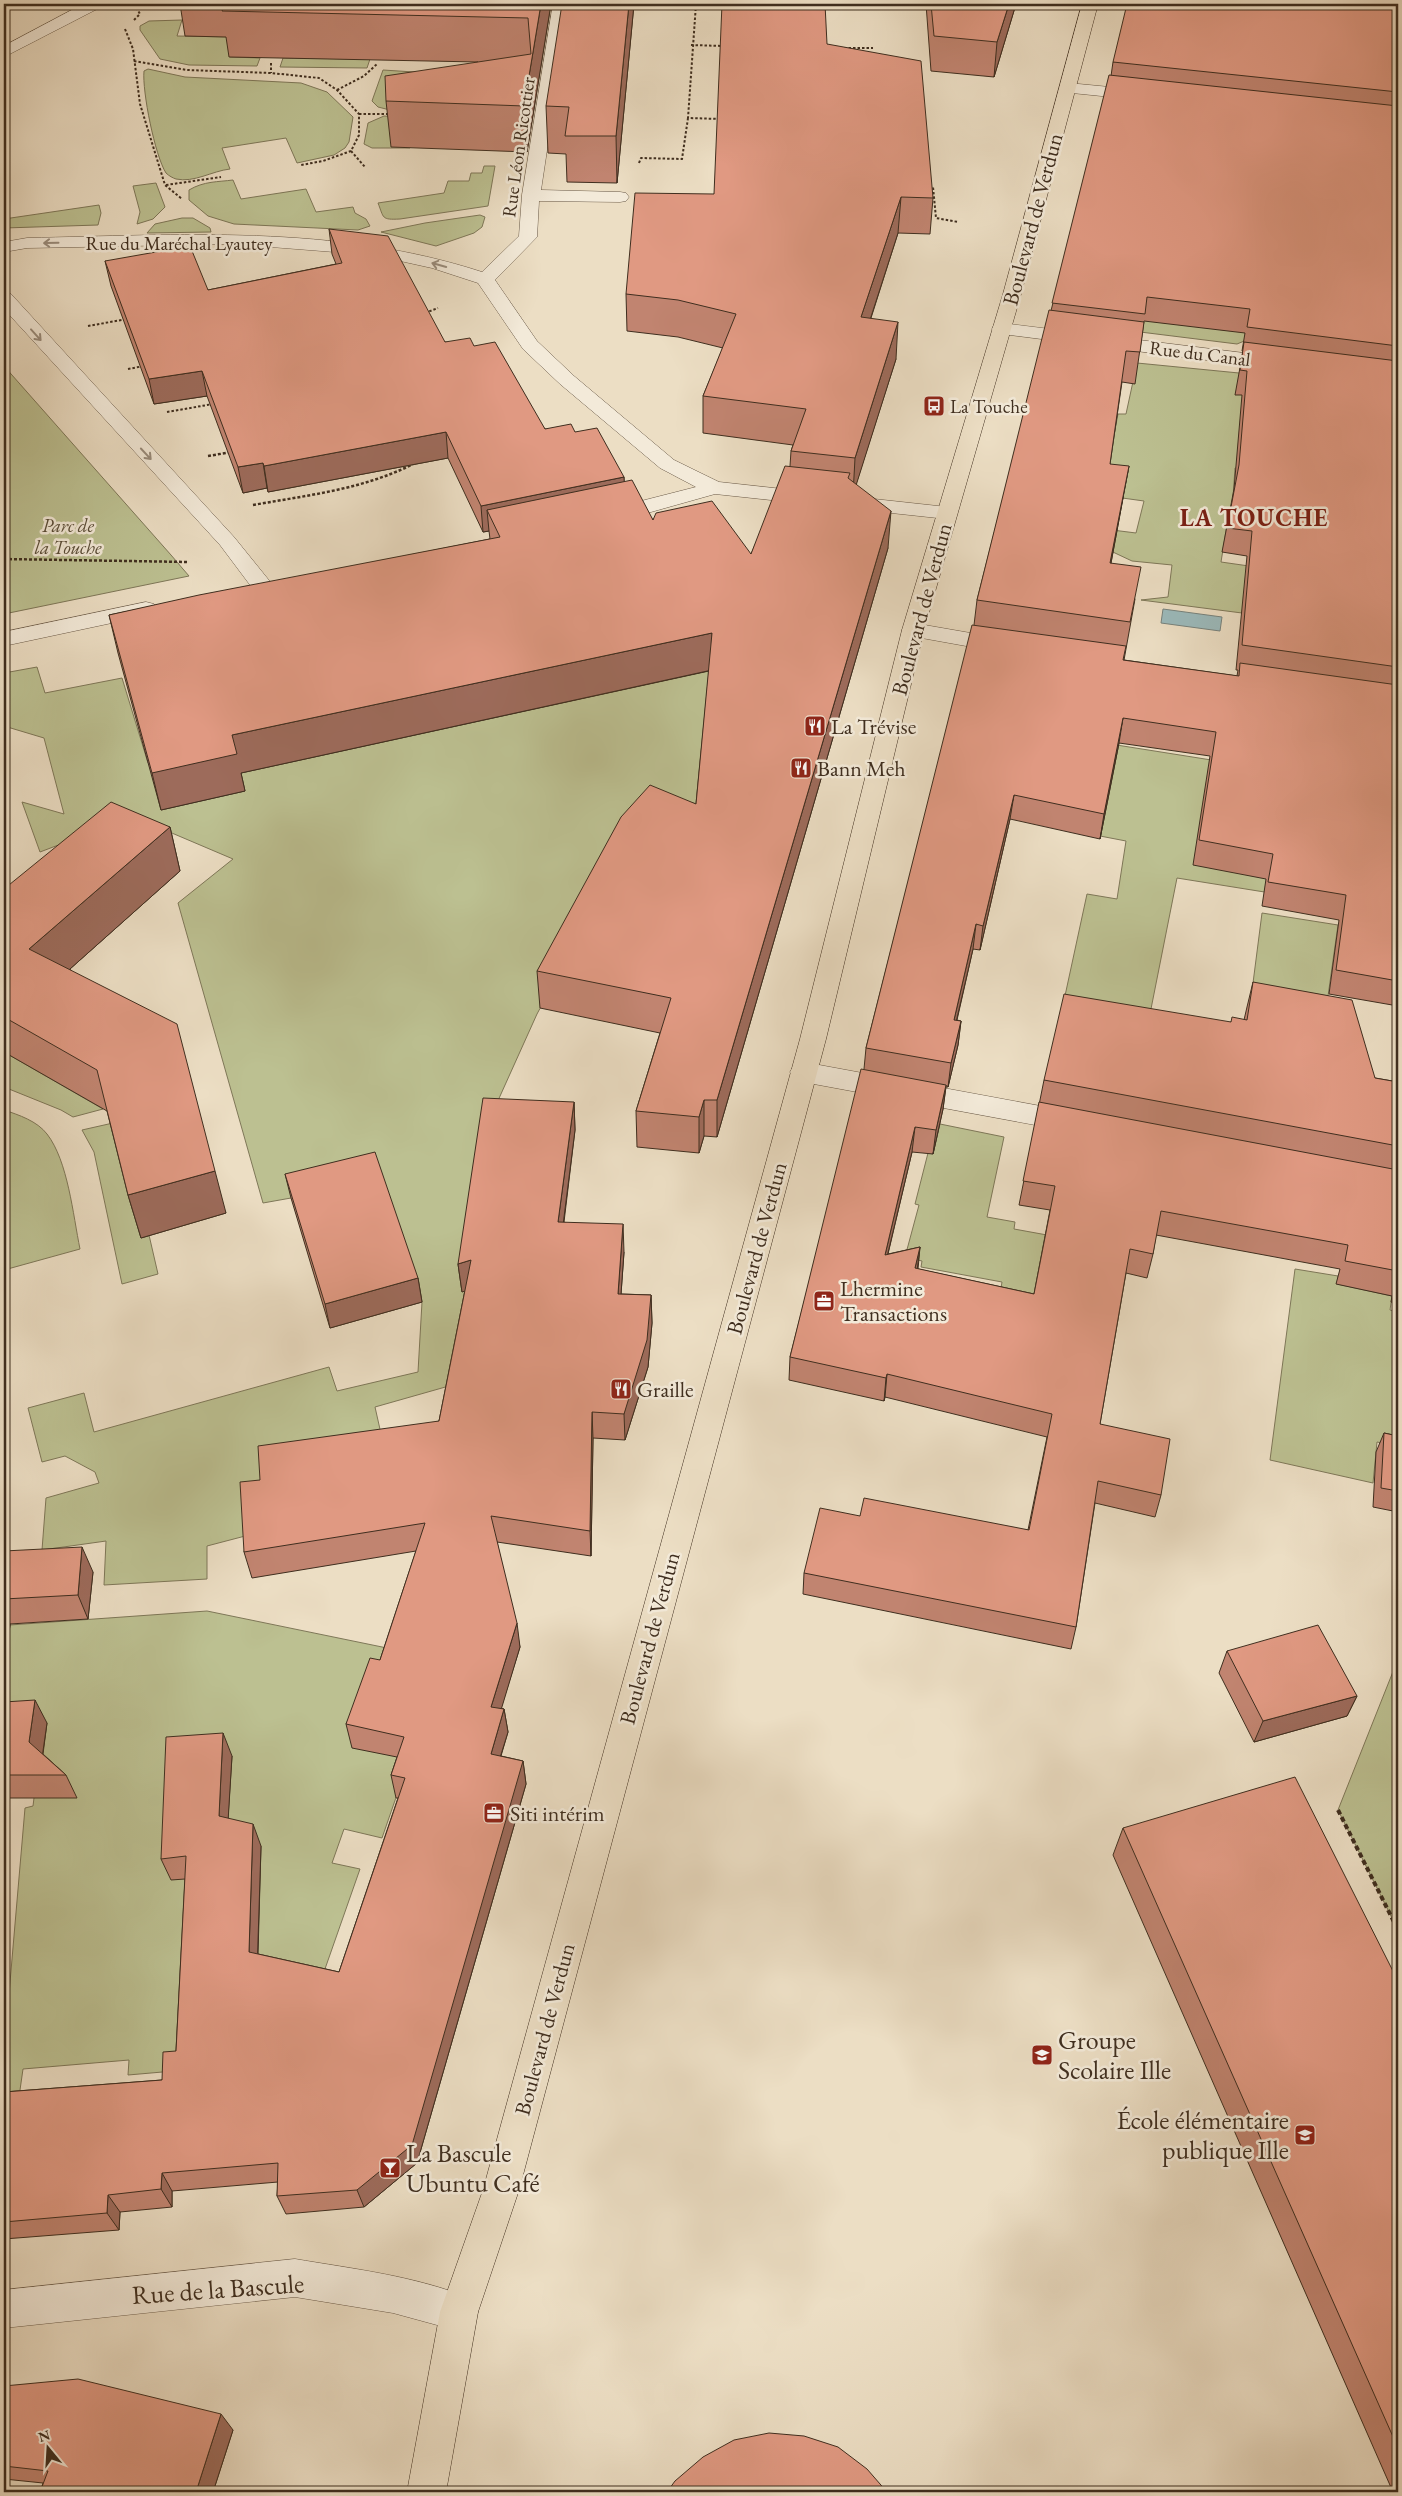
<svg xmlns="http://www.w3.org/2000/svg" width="1402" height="2496" viewBox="0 0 1402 2496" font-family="'EB Garamond',serif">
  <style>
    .green { fill: #bcc091; stroke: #7e7758 }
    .water { fill: #9bbabc; stroke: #76827d }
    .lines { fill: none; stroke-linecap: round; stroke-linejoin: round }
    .minor-casing { stroke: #6a5a48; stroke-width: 1 }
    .major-casing { stroke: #3f2e1f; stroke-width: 1 }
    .path-far2 { stroke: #3f2e1f; stroke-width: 2; stroke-dasharray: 2.5 2; stroke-linecap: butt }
    .path-far1 { stroke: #3f2e1f; stroke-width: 2.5; stroke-dasharray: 3 2; stroke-linecap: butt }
    .path { stroke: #3f2e1f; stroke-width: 4; stroke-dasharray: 5 3; stroke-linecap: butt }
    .minor { fill: #f3ead9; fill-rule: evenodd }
    .major { fill: #ecdec4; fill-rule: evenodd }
    .wall { fill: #c18470; stroke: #3f2e1f; fill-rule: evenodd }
    .shaded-wall { fill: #9d6b5b; stroke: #3f2e1f }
    .building { fill: #e09982; stroke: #3f2e1f }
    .oneway { stroke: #998c7c }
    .labels { text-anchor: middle; stroke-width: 5; stroke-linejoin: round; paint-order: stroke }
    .far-street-label { font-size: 19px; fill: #3f2e1f; stroke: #f3ead9 }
    .far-poi-label { font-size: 19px; fill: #3f2e1f; stroke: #f3ead9; text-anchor: start }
    .far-park-label { font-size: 19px; font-style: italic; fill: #584b36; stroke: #f3ead9 }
    .street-label { font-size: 22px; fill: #3f2e1f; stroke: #f3ead9 }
    .poi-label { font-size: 22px; fill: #3f2e1f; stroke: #f3ead9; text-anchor: start }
    .far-district-label { font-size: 24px; font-weight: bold; letter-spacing: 1px; fill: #7a1f14; stroke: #f3ead9 }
    .near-poi-label { font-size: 26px; fill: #3f2e1f; stroke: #f3ead9; text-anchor: start }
    .near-street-label { font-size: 26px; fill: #3f2e1f; stroke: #f3ead9 }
  </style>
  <rect width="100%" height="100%" fill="#ecdec4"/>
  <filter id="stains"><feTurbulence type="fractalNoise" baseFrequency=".004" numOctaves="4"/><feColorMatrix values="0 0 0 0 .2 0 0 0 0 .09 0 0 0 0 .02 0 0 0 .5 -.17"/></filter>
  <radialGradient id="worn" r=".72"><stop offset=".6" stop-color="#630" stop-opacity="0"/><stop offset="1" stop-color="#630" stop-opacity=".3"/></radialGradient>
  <path class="green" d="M182,20l-5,16 59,1 -6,20 30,1 -3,8 -68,-1 -29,-6 -20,-29v-4l9,-5z
    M283,58l87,1 -3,9 -87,-1z
    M148,69l37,8 116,6 26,9 26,25 -4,25 -4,6 -11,7 -37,8 -11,-25 -64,10 8,21c-18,2 -36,14 -54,10 -3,-1 -7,-3 -10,-6 -11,-17 -24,-82 -22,-102z
    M383,70l31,2 -24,38 -12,-3 -6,-6z
    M384,116l14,1 12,31h-38l-8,-4 4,-21z
    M484,166h11l-7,40 -88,13c-19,1 -16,-1 -22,-16l66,-10 4,-12h21l2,-8h11z
    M233,180l8,19 65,-10 10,23 37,-5 2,6 11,6 4,7 -12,4 -124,-6 -26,-8 -19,-16v-10c15,-9 29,-8 44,-10z
    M156,183l9,24 -12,12 -16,5 3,-12 -7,-26z
    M99,205l2,8 -3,12 -94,3v-9z
    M480,215l5,2 -3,10 -8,6 -38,13 -55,-14 44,-9z
    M182,218h11l17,10 1,4 -64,1 8,-9z
    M1118,318l132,11 4,8 -17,7 -121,-15z
    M1137,363l102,10 32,25 -10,73 -26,-3 -3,44h-3l-8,50 28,4 -7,47 -101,-13 27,-3 4,-32 -40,-4 -83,-39 87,11 8,-32 -101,-14 71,-52 4,-21h8z
    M4,366l167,189 18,21 -185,38z
    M37,667l8,26 77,-15 26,85 91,10 473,-103 -12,135 -28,-8 -50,58 -85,159 -50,111 -31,259 -81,23 11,49 -137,79 -42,11v33l-103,6 2,-44 -64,9 4,-52 53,-15 -4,-11 -30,-16 -23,6 -14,-54 56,-15 10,39 235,-65 8,24 81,-19 4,-70 -131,-104 -28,5 -85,-300 55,-44 -80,-34 -50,3 -63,24 -18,-50 42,12 -20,-76 -40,-12v-53z
    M1085,740l139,22 84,137 -131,-21 -29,146 -85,-19 24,-111 30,5 9,-58 -26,-5z
    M1262,913l76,12 -10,71 -75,-13z
    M4,1052l99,57 -30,8 -12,-7 -57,-23z
    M4,1110c15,5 33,11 43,24 21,27 26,81 33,115l-76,21z
    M113,1123l36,112 9,39 -36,10 -28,-132 -12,-22z
    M940,1124l64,13 -17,80 28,5 -1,7 77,14 -17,85 -74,-34 2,-12 -81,-15 1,-6 -17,-4 14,-52 -4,-1 13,-51 5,1z
    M1295,1269l43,7 -1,8 55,12 -2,14 8,2v134l-21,-4 -4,41 -103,-23z
    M207,1611l180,37 22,112 -27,78 -38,-9 -12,34 28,6 -41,117 -145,85 -46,4 1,-15 -106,9 -6,42 -13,1v-118h5l16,-186 8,-2 1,-8 20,-21 -50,-50v-52l6,-50z
    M1398,1659v271l-60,-120z"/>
  <path class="water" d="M1163,609l59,8 -2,14 -59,-8z"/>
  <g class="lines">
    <g class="minor-casing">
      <path id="minor" d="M83,4h20l-2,3 -97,50v-11z
        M553,4h16l-28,186 79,2 6,1 3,4 -3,4 -6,1 -81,-1 -2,36 -42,43 42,61 37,35 100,84 45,22 228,25 7,2 3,4 -3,4 -7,2 -232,-25 -64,18 -42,9 -7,-2 -3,-4 3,-4 94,-24 -36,-19 -100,-84 -37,-35 -45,-66 -46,-15 -59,-13 -140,-11 -206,4 -23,4v-10l23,-4c152,-3 308,-14 455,34l37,-36 3,-41z
        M1068,83l73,7 6,1 2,4 -2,4 -6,1 -79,-8 -2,-4 2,-4z
        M4,292l7,2 223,243 38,47 -3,5 -8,2 -8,-2 -33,-44 -216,-236z
        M1001,323l276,34 7,2 3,4 -3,4 -7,2 -283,-36 -2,-4 2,-4z
        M146,602l8,2 3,5 -3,5 -150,32v-14z
        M913,623l92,16 8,2 3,5 -3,5 -8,2 -100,-18 -3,-5 3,-5z
        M803,1062l270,50 9,3 4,7 -4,7 -9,3 -270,-50 -9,-3 -4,-7 4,-7z
        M295,2259c59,10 121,17 177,40l6,13 -6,13 -13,6 -66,-18 -98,-16 -291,31v-38z"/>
    </g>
    <g class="major-casing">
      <path id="major" d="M1082,4h16l-77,290 -97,336 -98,409 -307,1151 -41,122 -32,180h-39l33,-180 43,-122 317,-1151 102,-409 101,-336z"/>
    </g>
    <path class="path-far2" d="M696,4l-8,114 32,1
      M134,20l6,-6 -4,-7
      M125,29l8,20 7,55 25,81 17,14
      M691,45l31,1
      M844,48h29
      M134,61l53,9 84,3 48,5 18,12 22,24v21l-8,16 -28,10 -22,4
      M271,63v10
      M337,90l27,-14 13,-12
      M359,114h32
      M351,151l14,16
      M639,163l2,-5 41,1 6,-41
      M166,185l55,-8
      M929,187h4l3,31 22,4
      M425,313l13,-5
      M88,326l39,-7
      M128,369l16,-3
      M167,412l46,-8"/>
    <path class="path-far1" d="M208,456l24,-4
      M253,505c56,-10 113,-16 164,-43
      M4,559l184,3"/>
    <path class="path" d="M1338,1810l60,120"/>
    <use href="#minor" class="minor"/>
    <use href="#major" class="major"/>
  </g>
  <path class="wall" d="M180,4h371l-24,148 -136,-5 -5,-46 92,-39 -249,-5 -3,-20 -41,-1z
    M634,4l-17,179 -50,-1 -1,-28 -18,-1 -2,-47z
    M926,4h90l-22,73 -63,-6z
    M1398,4v1002l-69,-12 10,-74 -77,-14 4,-27 -73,-14 17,-109 -91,-13 -19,96 -90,-20 -30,131 -7,-1 -16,71 4,1 -3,24 -10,42h-2l-3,22 -10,45 -21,-2 -24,102 32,-7 -2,22 116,25 16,-84 -31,-5 25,-125 187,-58 13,-2 3,-13 6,-25 122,96 23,4v222l-7,-2 1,-6 -56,-12 4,-15 -184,-34 -3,19 -6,24 -21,-5 -26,151 61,71 -6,22 -60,-14 -19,124 -5,22 -268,-55 1,-21 56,-57 168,14 19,-93 -162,-40 -1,4 -95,-21 1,-23 74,-288 2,-21 108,-423 3,-25 134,-524 2,-14zM1144,321l101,12 -3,18h1l-8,44h7l-8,94 -12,63 25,4 -11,114h2l-1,6 -113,-16 11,-61 -24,-36 12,-65 -13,-34 12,-82 13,2z
    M827,44l106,154 -3,36 -32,-1 -27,85 25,41 -40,125 32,64 -171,589 -13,-1 -5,17 -62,-6 -1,-36 24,-78 -120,-25 -3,-37 159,-167 13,-133 -468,102 4,18 -84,19 -43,-157 -9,-38 381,-76 -1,-8 -6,1 -35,-74 -180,34 -1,-4 -24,5 -36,-97 -53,8 -43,-118 -6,-25 103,29 128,-26 -4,-10 -3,-25 116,113 29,4 71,83 30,3 49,45v5l29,38 98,34 39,-88 1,-15 2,-6 -90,-12v-37l20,-48 -45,-11 -51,-6 -1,-37 88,-100z
    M170,827l10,44 -110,98 156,244 -85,25 -13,-43 -21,-84 -103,-59v-163z
    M574,1102l1,28 -11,92 60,30 -3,42 30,1 1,28 -4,44 -23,73 -32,-2 -2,118 -94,-14 23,105 -19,61 3,1 4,23 -7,24 22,5 3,23 -109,379 -53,44 -78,7 -9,-18 1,-14 -106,9v16l-52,5 -1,18 -115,9v-147l158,-12 14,-29 9,-172 -14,1 -10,-21 71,-103 -4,62 33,28 -3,108 81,18 59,-174h-2l-5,-23 6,-18 -45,-9 -6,-24 34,-64 36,-109 -164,27 -8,-26 16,-72 179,-59 26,-131 -3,2 -4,-28z
    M285,1174l133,104 4,24 -92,26 -39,-130z
    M1384,1433l14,3v76l-25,-5 3,-55z
    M4,1551l89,21 -5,47 -78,5 -6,51z
    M1227,1651l130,45 -10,20 -93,26 -35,-69z
    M4,1702l43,21 -4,31 23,21 11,23h-73z
    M1123,1828l275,153v511h-5l-280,-637z
    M4,2386l229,44 -20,62h-173l3,-9 -39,-4z"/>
  <path class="shaded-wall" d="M541,4h10l-24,148 -3,-46z
    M629,4h5l-17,179 -1,-47z
    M1009,4h7l-22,73 3,-35z
    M901,197l-3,36 -39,121 2,-37z
    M898,322l-2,37 -43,136 2,-37z
    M202,371l5,25 -53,8 -5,-25z
    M446,432l2,26 -180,34 -4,-26z
    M263,463l4,25 -24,5 -5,-26z
    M1129,466l-6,32 -18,97 5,-32z
    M624,477l1,26 -138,7 2,21 -6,1 -2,-26z
    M891,511l-3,37 -171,589v-37z
    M712,633v37l-471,103 4,18 -84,19 -9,-37 80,-38z
    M1123,718l-4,25 -19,96 4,-25z
    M1014,795l-4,24 -30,131 3,-24z
    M170,827l10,44 -137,122 -14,-44z
    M976,924l-3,25 -22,95 3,-24z
    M961,1021l-3,24 -10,42 3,-24z
    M946,1085l-3,24 -10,45 3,-24z
    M704,1100v36l-5,17v-36z
    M574,1102l1,28 -15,119 -2,-27z
    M915,1127l-3,25 -30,126 3,-23z
    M215,1171l11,42 -85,25 -13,-43z
    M623,1224l1,28 -5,70 -1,-28z
    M920,1247l-3,24 -2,-3z
    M471,1260l4,28 -13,4 -4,-28z
    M418,1278l4,24 -92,26 -5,-24z
    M651,1295l1,28 -4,44 -23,73 -1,-26z
    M887,1374l-2,23 -1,4 2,-23z
    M592,1412l1,26 -2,118 -1,-25z
    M82,1547l11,25 -5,47 -10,-24z
    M4,1611l6,13 -6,51z
    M517,1623l3,24 -25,83 -4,-23z
    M1357,1696l-10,20 -93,26 9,-21z
    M35,1700l12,23 -6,42 -12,-23z
    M504,1709l4,23 -14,45 -3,-23z
    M223,1733l9,23 -5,82 -8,-22z
    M523,1761l3,23 -109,379 -53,44 -7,-17z
    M253,1824l8,22 -4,127 -8,-21z
    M162,2173l10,18v16l-11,-18z
    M108,2195l12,17 -1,18 -12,-17z
    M221,2414l12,16 -20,62h-17z"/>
  <path class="building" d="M225,4h316l-17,102 -138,-5 -1,-25 146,-22 -3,-36 -306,-7z
    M562,4h67l-13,132h-51l4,-29 -23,-1z
    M722,4h103l2,40 94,17 12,137 -32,-1 -40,120 37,5 -43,136 -64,-7 15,-42 -103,-13 33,-82 -58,-14 -52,-6 9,-101 79,1z
    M931,4h78l-12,38 -63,-6z
    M1127,4h271v88l-285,-30z
    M1109,75l289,31v240l-151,-19 3,-18 -103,-12 -2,17 -93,-11z
    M329,229l59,7 57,106 25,-4 4,8 21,-4 50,87 26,-5 4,8 22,-4 27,49 -143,29 -35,-74 -182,34 -1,-3 -25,4 -36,-96 -53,8 -44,-118 85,-15 18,44 134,-27z
    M1049,310l95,12 -4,30 -14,-1 -16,113 19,2 -19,97 31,4 -11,55 -153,-22z
    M1244,342l154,19v306l-156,-22 10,-114 -25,-3 12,-63 8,-94 -7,-1z
    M785,466l65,7 -2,5 43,33 -174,589h-13l-5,17 -63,-6 35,-113 -134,-27 84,-154 29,-32 46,19 16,-171 -480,102 5,19 -85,19 -43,-158 90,-20 301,-58 -13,-27 145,-30 21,40 3,-7 56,-12 39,53z
    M972,625l154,21 -3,14 116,16 1,-13 158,22v296l-62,-11 10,-75 -78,-13 5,-28 -74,-14 17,-108 -93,-14 -19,96 -90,-19 -31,131 -7,-2 -22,96 7,1 -10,42 -85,-15z
    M111,802l59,25 -141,122 148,75 38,147 -87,24 -31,-125 -93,-53v-128z
    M1253,982l99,18 23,78 23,4v64l-354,-66 20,-86 167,28 1,-5 15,3z
    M861,1069l85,16 -10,45 -21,-3 -30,128 35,-8 -5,21 119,26 21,-108 -32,-5 16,-79 359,68v101l-53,-10 3,-16 -187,-34 -8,43 -23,-5 -30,175 70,15 -9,56 -63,-14 -22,146 -272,-54 16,-65 40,8 4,-18 165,32 23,-116 -165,-40 -1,4 -96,-21z
    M483,1098l91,4 -16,120 65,2 -5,70 33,1 -4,45 -23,74 -32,-2 -2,119 -99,-15 26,107 -26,84 13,2 -13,45 32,7 -111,384 -55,45 -80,6 1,-33 -116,10 -1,16 -53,6 -1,18 -103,9v-130l158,-12 1,-28 13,-1 10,-195 -25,3 5,-122 57,-4 -4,83 34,8 -4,128 90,20 66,-194 -14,-3 13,-38 -58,-13 24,-66 10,2 45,-137 -181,29 -4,-70 20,-2 -2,-34 181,-25 32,-161 -13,4z
    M375,1152l43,126 -93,26 -40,-130z
    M1384,1433l14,3v55l-17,-3z
    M82,1547l-4,48 -74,4v-48z
    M1318,1625l39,71 -94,25 -36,-70z
    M35,1700l-6,42 37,33h-62v-73z
    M1295,1777l103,204v467l-275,-620z
    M78,2379l143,35 -25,78h-156l8,-21 -44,-5v-80z
    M769,2433l35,3 34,11 29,22 20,23h-220l8,-11 28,-24 31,-17z"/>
  <defs><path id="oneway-shaft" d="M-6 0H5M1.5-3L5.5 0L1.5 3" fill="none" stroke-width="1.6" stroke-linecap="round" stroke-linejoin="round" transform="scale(1.25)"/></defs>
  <g class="oneway">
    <use href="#oneway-shaft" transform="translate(51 243) rotate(179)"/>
    <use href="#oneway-shaft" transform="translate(439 265) rotate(-164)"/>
    <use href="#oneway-shaft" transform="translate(36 335) rotate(48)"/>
    <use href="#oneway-shaft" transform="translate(146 454) rotate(47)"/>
  </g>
  <defs>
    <g id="bus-square" transform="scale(1.125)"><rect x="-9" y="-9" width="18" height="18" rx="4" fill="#8f2418" stroke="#f3ead9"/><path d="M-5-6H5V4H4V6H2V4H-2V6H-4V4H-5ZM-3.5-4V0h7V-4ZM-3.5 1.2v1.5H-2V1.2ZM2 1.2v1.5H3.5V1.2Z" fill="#fff"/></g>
    <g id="restaurant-square" transform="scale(1.125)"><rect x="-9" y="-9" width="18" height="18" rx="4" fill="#8f2418" stroke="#f3ead9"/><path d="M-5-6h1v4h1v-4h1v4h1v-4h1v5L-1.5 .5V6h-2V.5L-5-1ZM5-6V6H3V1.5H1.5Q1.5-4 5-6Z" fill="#fff"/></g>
    <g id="office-square" transform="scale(1.125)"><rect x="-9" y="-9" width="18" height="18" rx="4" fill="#8f2418" stroke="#f3ead9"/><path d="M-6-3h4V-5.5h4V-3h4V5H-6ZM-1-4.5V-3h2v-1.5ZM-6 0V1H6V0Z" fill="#fff"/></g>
    <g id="school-square" transform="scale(1.125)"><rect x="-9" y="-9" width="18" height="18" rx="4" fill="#8f2418" stroke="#f3ead9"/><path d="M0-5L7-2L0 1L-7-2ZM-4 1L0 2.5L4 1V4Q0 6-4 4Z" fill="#fff"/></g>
    <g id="bar-square" transform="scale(1.125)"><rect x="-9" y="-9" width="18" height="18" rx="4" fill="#8f2418" stroke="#f3ead9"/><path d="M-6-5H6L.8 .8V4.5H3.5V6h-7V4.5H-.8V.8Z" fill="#fff"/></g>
  </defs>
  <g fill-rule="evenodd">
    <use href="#bus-square" x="934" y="406"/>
    <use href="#restaurant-square" x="815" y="726"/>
    <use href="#restaurant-square" x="801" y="768"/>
    <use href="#office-square" x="824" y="1301"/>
    <use href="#restaurant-square" x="621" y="1389"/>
    <use href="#office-square" x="494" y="1813"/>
    <use href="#school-square" x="1042" y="2055"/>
    <use href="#school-square" x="1305" y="2135"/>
    <use href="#bar-square" x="390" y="2168"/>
  </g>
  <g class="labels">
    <g class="far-street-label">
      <text transform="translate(518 147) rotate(-82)" y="7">Rue Léon Ricottier</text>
      <text x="179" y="250">Rue du Maréchal Lyautey</text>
      <text transform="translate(1200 353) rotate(7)" y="7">Rue du Canal</text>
    </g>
    <g class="far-poi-label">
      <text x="950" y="413">La Touche</text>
    </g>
    <g class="far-park-label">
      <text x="68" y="532">Parc de<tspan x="68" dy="22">la Touche</tspan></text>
    </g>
    <g class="street-label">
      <text transform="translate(1032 219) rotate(-75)" y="8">Boulevard de Verdun</text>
      <text transform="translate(921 609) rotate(-75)" y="8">Boulevard de Verdun</text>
      <text transform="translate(756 1248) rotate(-75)" y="8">Boulevard de Verdun</text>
      <text transform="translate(649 1638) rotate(-75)" y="8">Boulevard de Verdun</text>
      <text transform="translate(544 2029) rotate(-75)" y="8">Boulevard de Verdun</text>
    </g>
    <g class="poi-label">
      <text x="831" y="734">La Trévise</text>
      <text x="817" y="776">Bann Meh</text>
      <text x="840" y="1296">Lhermine<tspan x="840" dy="25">Transactions</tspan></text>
      <text x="637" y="1397">Graille</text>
      <text x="510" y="1821">Siti intérim</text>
    </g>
    <g class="far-district-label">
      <text x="1254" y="526">LA TOUCHE</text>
    </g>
    <g class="near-poi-label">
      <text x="1058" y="2049">Groupe<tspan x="1058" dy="30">Scolaire Ille</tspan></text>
      <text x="1289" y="2129" text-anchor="end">École élémentaire<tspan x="1289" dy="30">publique Ille</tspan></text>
      <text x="406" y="2162">La Bascule<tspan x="406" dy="30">Ubuntu Café</tspan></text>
    </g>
    <g class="near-street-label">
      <text transform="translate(218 2289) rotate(-4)" y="9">Rue de la Bascule</text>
    </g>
  </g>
  <rect width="1402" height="2496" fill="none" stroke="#ecdec4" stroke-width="20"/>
  <rect x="5" y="5" width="1392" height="2486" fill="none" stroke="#3f2e1f" stroke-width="2.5"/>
  <rect x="10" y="10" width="1382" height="2476" fill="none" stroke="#3f2e1f"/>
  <g transform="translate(48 2448) rotate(342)" stroke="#f3ead9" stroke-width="4" paint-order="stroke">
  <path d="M0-4L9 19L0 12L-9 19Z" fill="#3f2e1f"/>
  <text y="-8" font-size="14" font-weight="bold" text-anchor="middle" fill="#3f2e1f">N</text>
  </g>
  <rect width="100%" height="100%" filter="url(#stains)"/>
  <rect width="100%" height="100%" fill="url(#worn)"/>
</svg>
